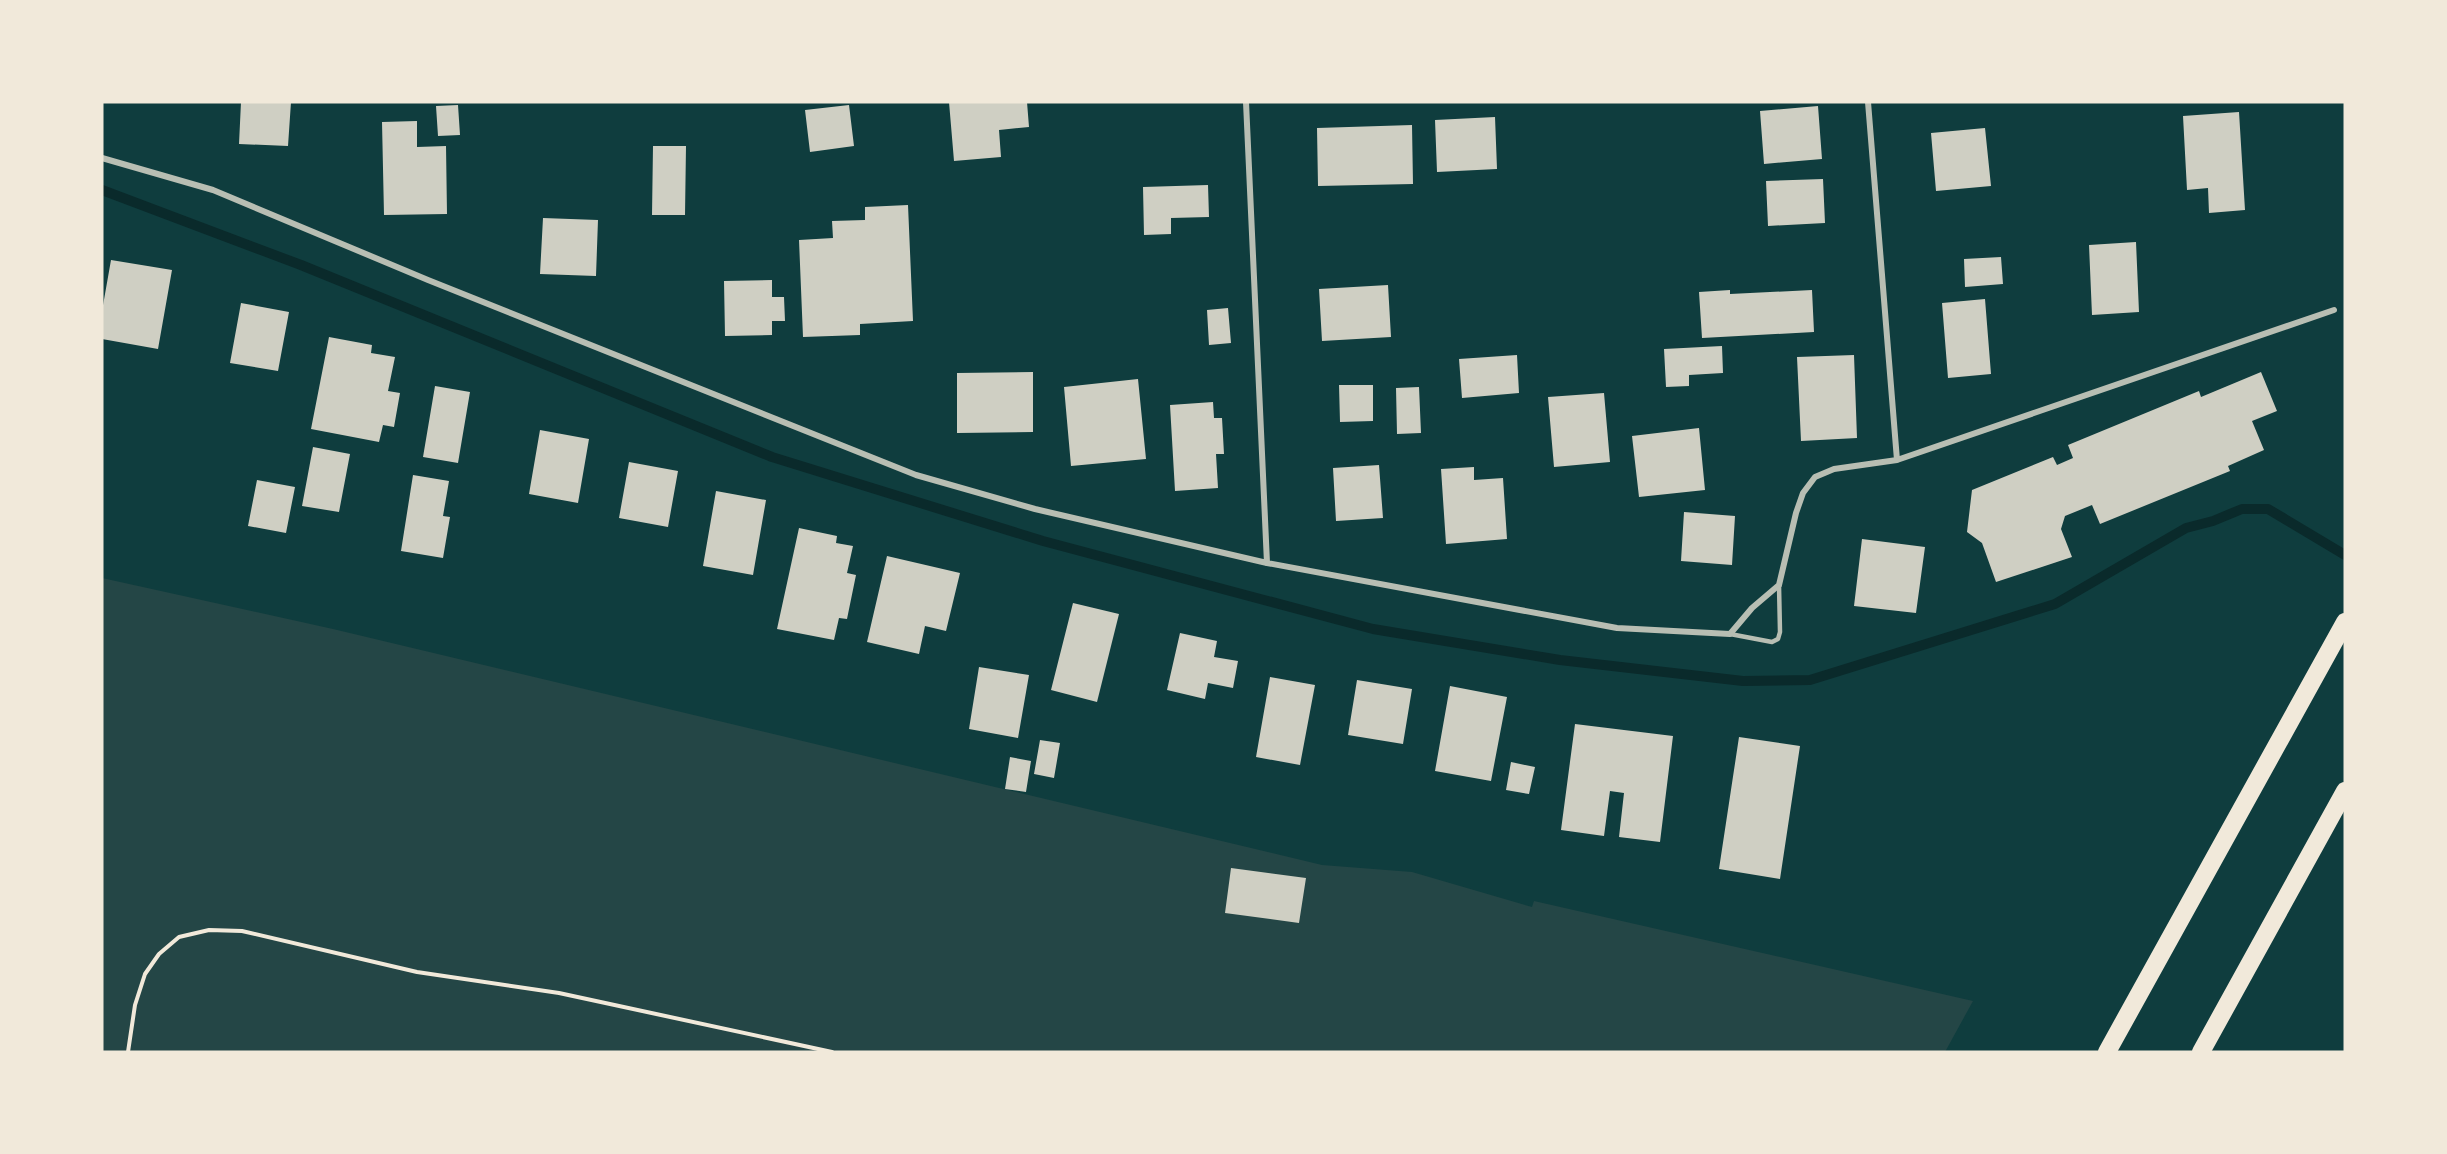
<svg xmlns="http://www.w3.org/2000/svg" width="2447" height="1154" viewBox="0 0 2447 1154" font-family="Raleway,sans-serif">
  <style>
    .green { fill: #244646 }
    .lines { fill: none; stroke-linecap: round; stroke-linejoin: round }
    .stream { stroke: #0a2a2b; stroke-width: 10 }
    .building { fill: #cfcfc3 }
    .path { stroke: #f1e9da; stroke-width: 4 }
    .service { stroke: #b8beb3; stroke-width: 4.5 }
    .minor { stroke: #b8beb3; stroke-width: 6 }
    .motorway { stroke: #f1e9da; stroke-width: 18 }
  </style>
  <rect width="100%" height="100%" fill="#0f3d3e"/>
  <path class="green" d="M102,578l231,51 989,236 90,7 120,35 2,-6 439,100 -28,51h-1843z"/>
  <g class="lines">
    <path class="stream" d="M102,190l199,75 471,192 271,84 330,88 187,31 183,21 67,-1 245,-76 131,-76 27,-7 29,-12h26l77,46"/>
  </g>
  <path class="building" d="M241,102h50l-3,44 -49,-2z
    M949,102h78l2,25 -30,3 2,27 -47,4z
    M458,105l2,30 -22,1 -2,-30z
    M849,105l5,41 -44,6 -5,-42z
    M1818,106l4,53 -58,5 -4,-53z
    M2239,112l6,98 -36,3 -1,-25 -21,2 -4,-74z
    M1495,117l2,52 -60,3 -2,-52z
    M417,121v26l29,-1 1,68 -63,1 -2,-93z
    M1412,125l1,59 -95,2 -1,-58z
    M1985,128l6,58 -55,5 -5,-58z
    M653,146h33l-1,69h-33z
    M1823,179l2,44 -57,3 -2,-45z
    M1208,185l1,32 -38,1v16l-27,1 -1,-48z
    M908,205l5,116 -53,3v11l-57,2 -4,-97 34,-2 -1,-17 33,-1v-13z
    M543,218l55,2 -2,56 -56,-2z
    M2136,242l3,70 -47,3 -3,-70z
    M2001,257l2,27 -38,3 -1,-28z
    M111,260l61,10 -14,79 -56,-10v-28z
    M772,280v17h12l1,24h-13v14l-47,1 -1,-55z
    M1388,285l3,52 -69,4 -3,-52z
    M1730,290v4l82,-4 2,42 -112,6 -3,-46z
    M1985,299l6,75 -43,4 -6,-75z
    M241,303l48,9 -11,59 -48,-8z
    M1228,308l3,35 -22,2 -2,-35z
    M329,337l43,8 -1,8 24,4 -7,34 12,2 -6,34 -11,-2 -4,17 -68,-13z
    M1722,346l1,27 -34,2v11l-23,1 -2,-38z
    M1517,355l2,38 -57,5 -3,-39z
    M1854,355l3,83 -56,3 -4,-84z
    M1033,372v60l-76,1v-60z
    M2261,372l16,39 -25,10 12,29 -36,16 2,5 -130,53 -8,-19 -27,11 -4,13 11,28 -76,25 -14,-39 -15,-11 5,-42 81,-33 4,8 16,-7 -5,-13 131,-54 2,6z
    M1138,379l8,80 -75,7 -7,-79z
    M1339,385h34v36l-33,1z
    M435,386l35,6 -12,71 -35,-6z
    M1419,387l2,46 -24,1 -1,-46z
    M1604,393l6,69 -56,5 -6,-70z
    M1213,402l1,16h8l2,36h-8l2,34 -43,3 -5,-86z
    M1699,428l6,62 -66,7 -7,-61z
    M540,430l49,9 -11,64 -49,-9z
    M313,447l37,7 -11,58 -37,-6z
    M629,462l49,9 -10,56 -49,-9z
    M1379,465l4,53 -47,3 -3,-53z
    M1474,467v13l29,-2 4,61 -61,5 -5,-75z
    M413,475l36,6 -6,35 7,1 -7,41 -42,-7z
    M257,480l38,7 -9,46 -38,-7z
    M716,491l50,9 -13,75 -50,-9z
    M1684,512l51,4 -3,49 -51,-4z
    M799,528l38,8 -1,7 17,3 -6,27 9,2 -9,44 -8,-1 -5,22 -57,-11z
    M1862,539l63,8 -9,66 -62,-7z
    M887,556l73,17 -14,58 -21,-5 -6,28 -52,-12z
    M1073,603l46,11 -22,88 -46,-12z
    M1180,633l37,8 -3,16 24,4 -5,27 -25,-5 -3,16 -38,-9z
    M979,667l50,8 -11,63 -49,-9z
    M1270,677l45,8 -15,80 -44,-8z
    M1357,680l55,9 -9,55 -55,-9z
    M1450,686l57,11 -16,84 -56,-10z
    M1575,724l98,12 -13,106 -41,-5 5,-44 -14,-2 -6,45 -43,-6z
    M1739,737l61,9 -20,133 -61,-10z
    M1040,740l20,3 -6,35 -20,-4z
    M1010,757l21,4 -5,31 -21,-3z
    M1511,762l24,5 -6,27 -23,-4z
    M1231,868l75,10 -7,45 -74,-10z"/>
  <g class="lines">
    <path class="path" d="M128,1052l7,-47 10,-31 14,-20 20,-17 30,-7 33,1 175,41 142,21 273,59"/>
    <path class="service" d="M1730,634l42,8 6,-3 2,-7 -1,-47"/>
    <path class="minor" d="M1246,102l21,461
      M1868,102l29,358
      M102,158l111,32 215,90 488,195 119,34 232,54 350,65 113,6 22,-26 27,-23 17,-72 7,-20 12,-16 19,-8 63,-9 437,-150"/>
    <path class="motorway" d="M2107,1052l238,-430
      M2201,1052l144,-261"/>
  </g>
  <rect width="2447" height="1154" fill="none" stroke="#f1e9da" stroke-width="207"/>
</svg>
